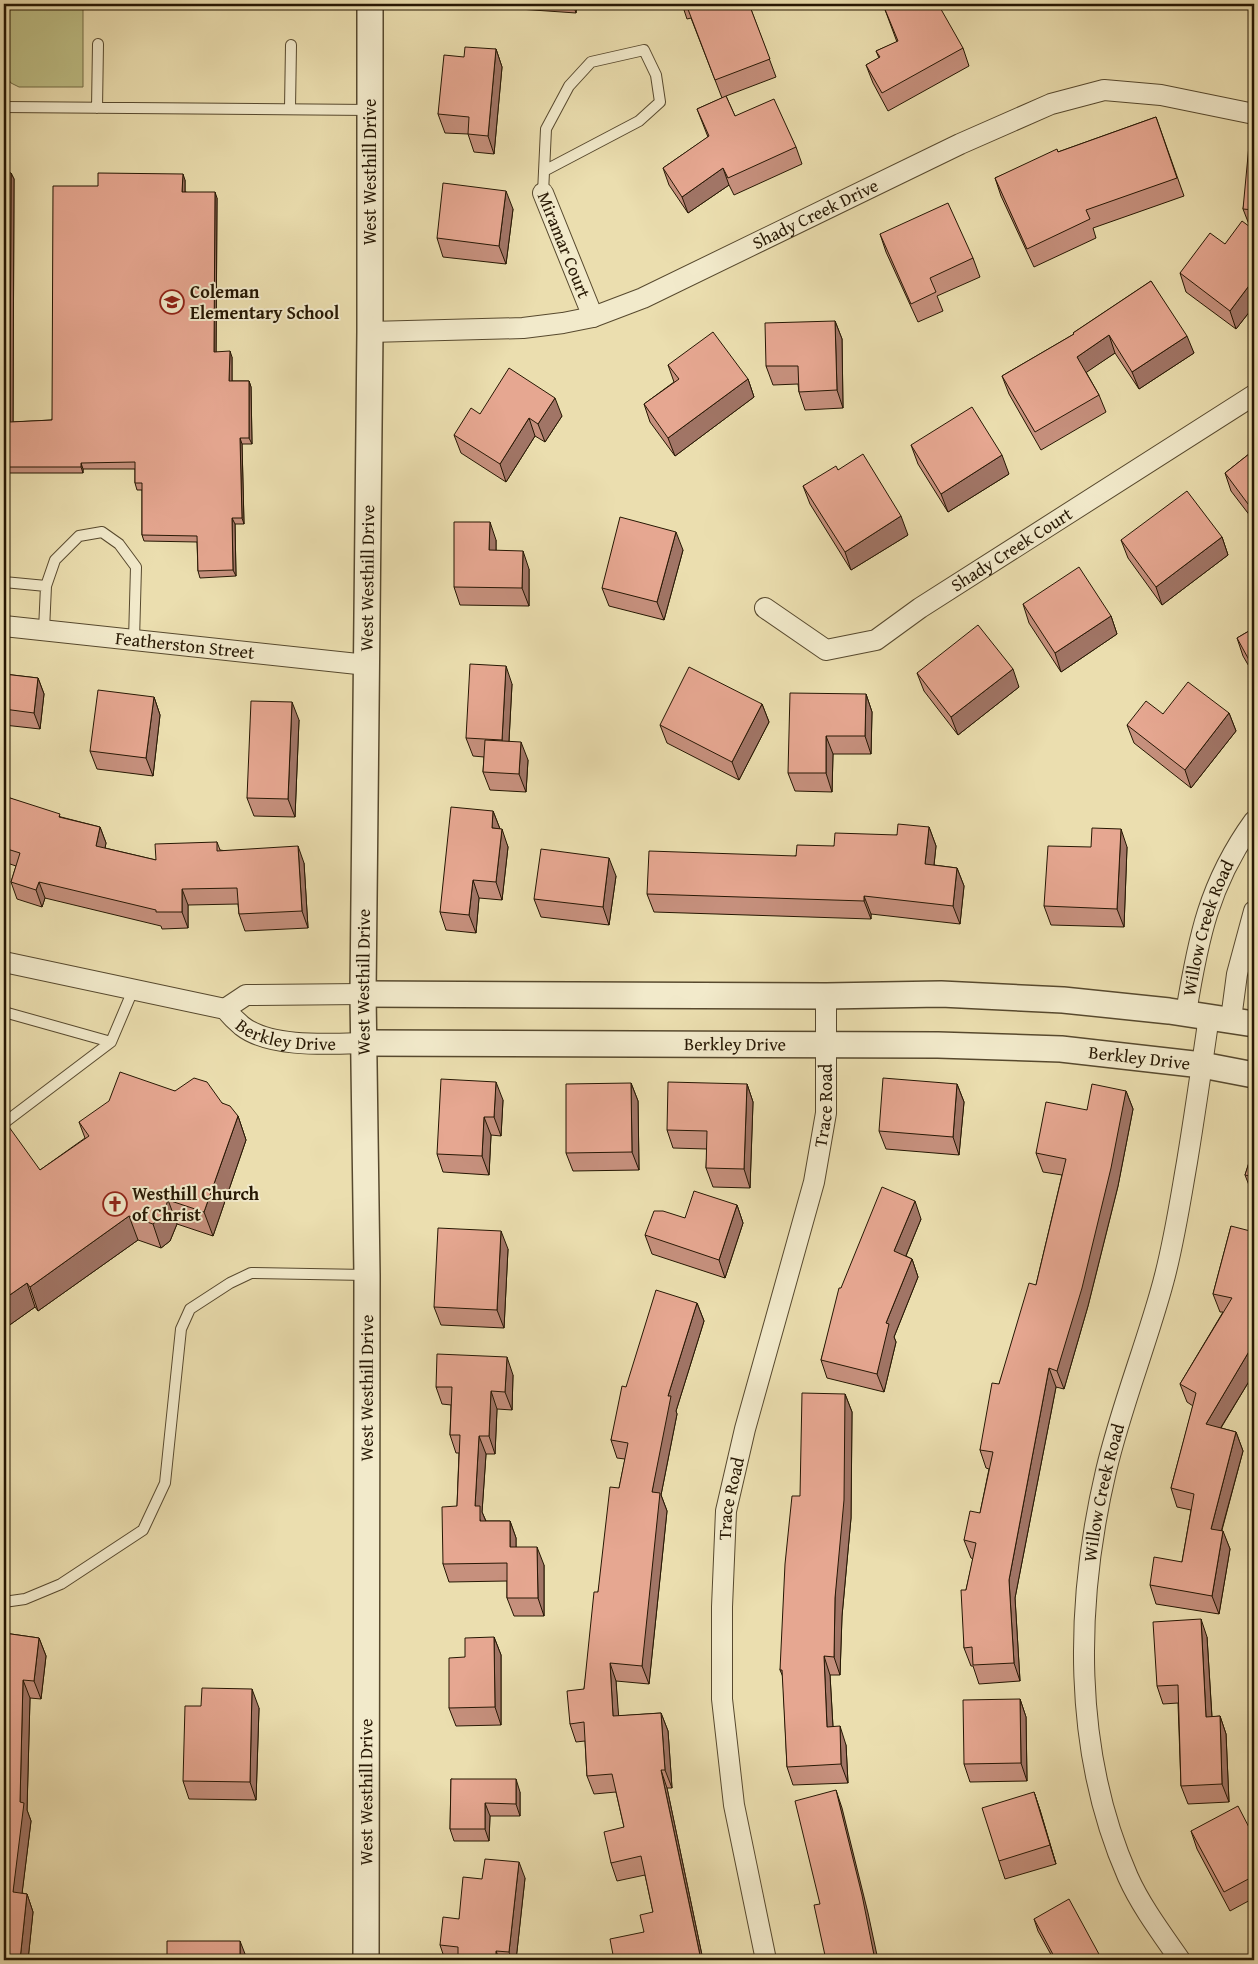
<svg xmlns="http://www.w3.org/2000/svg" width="1258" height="1964" viewBox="0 0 1258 1964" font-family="'Gentium Book Plus',serif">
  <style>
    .green { fill: #bebf86; stroke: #726b44 }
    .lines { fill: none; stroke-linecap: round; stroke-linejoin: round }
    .service-casing { stroke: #57492e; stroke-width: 12 }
    .minor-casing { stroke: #57492e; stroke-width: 22 }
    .tertiary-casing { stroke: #57492e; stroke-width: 28 }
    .service { stroke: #f2eacb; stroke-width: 10 }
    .minor { stroke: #f2eacb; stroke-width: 20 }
    .tertiary { stroke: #f2eacb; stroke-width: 25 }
    .wall { fill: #c6907d; stroke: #261703 }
    .shaded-wall { fill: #a17566; stroke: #261703 }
    .building { fill: #e6a791; stroke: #261703 }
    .labels { text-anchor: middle; stroke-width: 4; stroke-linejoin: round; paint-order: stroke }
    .street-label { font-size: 18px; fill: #261703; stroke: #f2eacb }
    .poi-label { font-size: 18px; font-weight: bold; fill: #261703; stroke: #f2eacb; text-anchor: start }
  </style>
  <rect width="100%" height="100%" fill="#ebdeaf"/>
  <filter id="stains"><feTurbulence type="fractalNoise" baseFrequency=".004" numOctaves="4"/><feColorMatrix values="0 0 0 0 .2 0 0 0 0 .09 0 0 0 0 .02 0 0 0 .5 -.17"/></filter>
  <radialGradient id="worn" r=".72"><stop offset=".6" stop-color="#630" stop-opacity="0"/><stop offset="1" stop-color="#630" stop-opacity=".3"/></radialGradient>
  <!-- green -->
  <path class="green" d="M4,4H83V87H19L11,83L4,73Z"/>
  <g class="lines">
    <!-- service casing -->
    <g class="service-casing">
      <path id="service" d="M4,107L370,110
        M97,108L98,44
        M290,108L291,45
        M543,193L546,129L569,86L591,62L644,50L656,75L660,102L639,121L544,171
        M4,582L46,586L44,630
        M46,586L55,560L79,536L102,532L119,544L136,567L134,640
        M4,1012L111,1042
        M4,1123L111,1042L133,990
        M4,1602L25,1599L61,1584L143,1530L165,1483L181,1329L190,1309L230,1283L251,1273L366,1275"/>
    </g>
    <!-- minor casing -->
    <g class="minor-casing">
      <g id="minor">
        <path id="s1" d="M543,193L593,317"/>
        <path id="s2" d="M370,332L523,328L563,323L593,317L643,298L960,144L1051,104L1104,90L1161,95L1254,114"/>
        <path id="s3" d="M765,608L826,650L876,640L920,608L1254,395"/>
        <path id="s4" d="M4,626L367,665"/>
        <path id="s5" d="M4,962L225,1009C230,1015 236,1021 242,1026C270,1048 329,1044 364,1043"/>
        <path d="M225,1009L246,995L363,994"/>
        <path id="s6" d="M1186,1013C1198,939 1209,883 1254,821"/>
        <path d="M1231,1019L1237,974L1254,911"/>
        <path id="s7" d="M766,1960L734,1805L722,1699V1607L726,1511L745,1429L814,1182L826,1113V996"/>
        <path id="s8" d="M1180,1960C1162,1934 1141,1906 1128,1877C1072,1750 1075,1603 1106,1471C1121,1407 1146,1346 1163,1283C1174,1243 1180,1202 1187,1162C1195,1113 1202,1065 1209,1016"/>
      </g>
    </g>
    <!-- tertiary casing -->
    <g class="tertiary-casing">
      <g id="tertiary">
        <path d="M363,994L826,996L941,994L1063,1000L1169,1011L1254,1024"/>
        <path id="s9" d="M364,1043L938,1045L1061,1049L1202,1065L1254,1075"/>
        <path id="s10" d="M366,1960L367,1275L363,994L370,332V4"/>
      </g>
    </g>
    <!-- service -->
    <use href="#service" class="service"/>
    <!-- minor -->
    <use href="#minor" class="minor"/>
    <!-- tertiary -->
    <use href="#tertiary" class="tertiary"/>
  </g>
  <!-- wall -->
  <path class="wall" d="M518,4H577L576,13L519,9Z
    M682,4H749L776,77L726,96L735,116L796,147L802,164L734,195L729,185L688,213L669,185L663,168L708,137L697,109L722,98L691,18L687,19Z
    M1072,4H1091L1073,7Z
    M884,7L963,48L969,66L888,111L873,83L866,65L879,58L876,51L897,42Z
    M496,49L502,67L494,154L474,152L468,134L445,133L438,114L464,57Z
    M1156,117L1184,196L1093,228L1096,238L1034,267L1001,196L995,178L1058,152Z
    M1254,145V227H1250L1243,209Z
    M4,173H11L14,179L13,422L52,420L98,186L185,180V192L217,198L216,352L232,357V381H249L251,387L252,444H242L244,524H235L236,576L200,578L198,571L197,542L144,541L142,535V490H137L135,483V469H83V473H4Z
    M513,209L506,264L443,257L437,238Z
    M1254,230V306L1236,329L1186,292L1180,273L1225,244Z
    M880,234L973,258L980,277L937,296L943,311L918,322L886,252Z
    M1151,281L1194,353L1139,389L1115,353L1086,372L1099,395L1106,412L1041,450L1009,394L1002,376L1074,334L1073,333Z
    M835,321L842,339L843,408L805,410L799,392L798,384L773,385L766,366Z
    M668,365L748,379L754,397L675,456L650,422L644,404L674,382Z
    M480,414L562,416L545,442L535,436L506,482L461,453L454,435Z
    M911,445L1009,474L948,512L918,464Z
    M1254,450V521L1231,491L1225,473Z
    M838,470L908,535L851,570L810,504L803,486Z
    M1222,537L1228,555L1162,605L1128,558L1121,540Z
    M496,540V551L529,569V606L460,605L454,587Z
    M683,550L664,620L609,606L602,588Z
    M1023,604L1111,616L1117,634L1061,672L1029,623Z
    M1254,628V675L1243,656L1237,638Z
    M917,673L1019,687L958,735L924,691Z
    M4,674L38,678L44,694L40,729L4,725Z
    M512,684L509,741L528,760L526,792L490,790L483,772L484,757L473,756L466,738Z
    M866,694L872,712L871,754H833L832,792L795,791L788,773Z
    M154,697L160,715L153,776L97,769L90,751Z
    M762,704L769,722L739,780L667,743L660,725Z
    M1229,713L1236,731L1191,788L1134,743L1127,725L1163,714Z
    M299,720L295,817L254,816L247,798Z
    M4,796L61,817L100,827L106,843L105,848L156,860L217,842L220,850L304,863L308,928L245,931L239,914L238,904L188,905V928L162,929L161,926L45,898L42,907L17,899L11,882L16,866L4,862Z
    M493,811L500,829L508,847L502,900L479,898L476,933L446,930L440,912Z
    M929,827L936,846L934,865L957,868L964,886L960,924L871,914V919L654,912L647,894L834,846L897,835Z
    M1091,847H1127L1124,927L1051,925L1044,906Z
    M616,876L609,925L541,917L534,899Z
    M631,1083L638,1101L639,1170L573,1171L566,1153Z
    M747,1084L753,1102L750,1188L713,1187L706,1168L707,1149L673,1148L667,1130Z
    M957,1084L964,1102L959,1155L886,1149L879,1131Z
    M175,1091L222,1103L238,1116L246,1140L213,1236L177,1224L170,1241L161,1248L138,1240L38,1311L35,1307L4,1329L40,1170L85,1138L79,1122Z
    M1126,1091L1133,1109L1118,1186L1088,1306L1064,1389L1056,1387L1015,1598L1020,1681L979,1684L973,1666H971L964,1648L966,1590L973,1559L971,1558L964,1540L980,1513L989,1469L986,1468L980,1450L999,1384L1036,1285L1062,1175L1043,1172L1036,1153L1087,1110Z
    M503,1100L501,1136L491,1135L489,1175L443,1172L437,1154Z
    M1254,1147V1193H1252L1245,1175Z
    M737,1205L743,1223L725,1278L652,1254L645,1235L685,1218Z
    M921,1219L906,1256L912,1259L918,1277L894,1337L896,1342L884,1392L827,1378L821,1360L841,1288Z
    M1231,1226L1254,1373L1221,1428L1236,1432L1243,1451L1222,1530L1230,1549L1219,1614L1156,1604L1150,1585L1182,1562L1191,1510L1177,1507L1171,1488L1193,1406L1187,1402L1180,1384L1223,1312H1220L1213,1294Z
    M508,1249L504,1328L441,1325L434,1307Z
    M697,1303L704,1321L676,1411L677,1414L661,1495L667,1511L649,1684L616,1681L618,1716L661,1713L668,1731L672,1788H667L703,1960H614L644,1932L653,1912L645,1875L617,1881L611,1863L624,1827L616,1792L594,1794L587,1776L585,1741L576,1742L570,1724L584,1689L598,1592L625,1459L617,1458L611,1440L626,1387Z
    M513,1375L512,1410L497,1409L495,1454H486L482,1512L486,1521H510L516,1538V1547L544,1565V1616H514L507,1598V1581L449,1582L443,1564L457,1506L459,1453H456L450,1435L451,1405L442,1404L436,1387Z
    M845,1394L852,1412L851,1518L842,1616L840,1675H830L833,1727L846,1745L848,1783L793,1785L787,1767L783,1677L780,1670Z
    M4,1633L39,1638L46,1656L41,1699L30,1698L27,1810L31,1821L22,1893L27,1894L33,1912L28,1960H4Z
    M494,1637L501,1655V1725L456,1726L449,1708Z
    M1207,1637L1212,1717L1220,1716L1226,1734L1229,1802L1188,1804L1181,1786L1178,1703L1163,1704L1157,1686Z
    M1020,1699L1026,1717L1027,1781L970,1782L964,1764Z
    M259,1708L256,1800L189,1799L183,1781Z
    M451,1779L520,1792V1816H490L489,1841H454L450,1829Z
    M1034,1792L1040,1810L1056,1864L1005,1879L999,1861Z
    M1191,1831L1254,1837V1898L1230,1911L1197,1849Z
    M525,1878L516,1960H445L440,1945L459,1919L482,1879Z
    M1034,1919L1100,1956L1102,1960H1054L1038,1931Z"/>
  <!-- shaded-wall -->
  <path class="shaded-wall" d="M573,4H577L576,13Z
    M496,49L502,67L494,154L488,136Z
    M723,168L729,185L688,213L682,197Z
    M11,173L14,179L13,428L10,422Z
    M183,174L185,180V198L182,192Z
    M506,191L513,209L506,264L499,246Z
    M215,192L217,198L216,358L214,352Z
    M1254,279V306L1236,329L1230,311Z
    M835,321L842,339L843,408L837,390Z
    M1109,335L1115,353L1084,374L1077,357Z
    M1187,336L1194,353L1139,389L1132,372Z
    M230,351L232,357V387L229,381Z
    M748,379L754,397L675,456L668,438Z
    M249,381L251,387L252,444L249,438Z
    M555,398L562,416L545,442L538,424Z
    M529,418L535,436L506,482L500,464Z
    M240,438L242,444L244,524L242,518Z
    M1002,455L1009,474L948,512L941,494Z
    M81,463L83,469V473L81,467Z
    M901,516L908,535L851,570L845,552Z
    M232,518L235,524L236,576L233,570Z
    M490,522L496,540V569L489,550Z
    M676,532L683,550L664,620L657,602Z
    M1222,537L1228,555L1162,605L1156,587Z
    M523,551L529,569V606L522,588Z
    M1111,616L1117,634L1061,672L1055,653Z
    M506,666L512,684L508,758L502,740Z
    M1013,669L1019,687L958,735L951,717Z
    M38,678L44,694L40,729L34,713Z
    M866,694L872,712L871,754L865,736Z
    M154,697L160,715L153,776L146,758Z
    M292,702L299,720L295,817L288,799Z
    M762,704L769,722L739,780L732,762Z
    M1229,713L1236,731L1191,788L1185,770Z
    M826,736L833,754L832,792L826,773Z
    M521,742L528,760L526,792L519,774Z
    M493,811L500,829L492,828Z
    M100,827L106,843L102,862L96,846Z
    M929,827L936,846L932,883L925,864Z
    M502,829L508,847L502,900L496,882Z
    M1121,829L1127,847L1124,927L1117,909Z
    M298,846L304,863L308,928L302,911Z
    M609,858L616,876L609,925L603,907Z
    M957,868L964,886L960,924L953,906Z
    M473,880L479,898L476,933L469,915Z
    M39,882L45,898L42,907L36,890Z
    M182,889L188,905V928L182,912Z
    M864,896L871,914V919L864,901Z
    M496,1082L503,1100L501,1136L494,1117Z
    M631,1083L638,1101L639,1170L632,1152Z
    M747,1084L753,1102L750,1188L744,1169Z
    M957,1084L964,1102L959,1155L953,1137Z
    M1126,1091L1133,1109L1118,1186L1088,1306L1064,1389L1057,1371Z
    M238,1116L246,1140L213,1236L204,1212Z
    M484,1117L491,1135L489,1175L482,1156Z
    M168,1200L177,1224L170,1241L161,1248L153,1224Z
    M915,1201L921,1219L900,1270L894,1251Z
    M737,1205L743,1223L725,1278L719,1260Z
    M129,1216L138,1240L38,1311L30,1287Z
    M501,1231L508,1249L504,1328L497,1310Z
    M912,1259L918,1277L894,1337L896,1342L884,1392L877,1374L886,1323Z
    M27,1283L35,1307L4,1329V1299Z
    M697,1303L704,1321L676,1411L677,1414L661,1495L667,1511L649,1684L642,1666L652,1492L668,1396Z
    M1254,1343V1373L1212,1442L1206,1424Z
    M507,1357L513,1375L512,1410L505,1392Z
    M1049,1368L1056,1387L1015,1598L1020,1681L1014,1663L1009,1580Z
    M491,1391L497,1409L495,1454L489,1436Z
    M845,1394L852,1412L851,1518L842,1616L840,1675L834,1657L835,1598Z
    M1236,1432L1243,1451L1217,1547L1211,1529Z
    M479,1436L486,1454L482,1512L487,1524V1539L475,1506Z
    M510,1521L516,1538V1565L510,1547Z
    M1223,1531L1230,1549L1219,1614L1212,1596Z
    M537,1547L544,1565V1616L538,1598Z
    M1201,1619L1207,1637L1213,1735L1206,1717Z
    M494,1637L501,1655V1725L495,1707Z
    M39,1638L46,1656L41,1699L34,1681Z
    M824,1656L830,1675L834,1745L827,1727Z
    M610,1663L616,1681L620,1734L613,1716Z
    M23,1680L30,1698L27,1810L31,1821L20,1910L13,1892L20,1802Z
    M252,1689L259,1708L256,1800L250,1782Z
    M1020,1699L1026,1717L1027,1781L1021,1763Z
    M661,1713L668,1731L672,1788L665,1770Z
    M1220,1716L1226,1734L1229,1802L1222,1784Z
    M840,1726L846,1745L848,1783L841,1764Z
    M661,1770L667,1788L703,1960H701Z
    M516,1779L520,1792V1816L516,1804Z
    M836,1790L842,1808L868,1913L878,1960H875Z
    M1034,1792L1040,1810L1056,1864L1050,1845Z
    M485,1803L490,1816L489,1841L485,1829Z
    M519,1862L525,1878L516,1960H512L509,1952Z
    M27,1894L33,1912L28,1960H20Z
    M240,1941L247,1959V1960H240Z
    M496,1951L500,1960H496Z"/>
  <!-- building -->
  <path class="building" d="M686,4H749L770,59L715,80Z
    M891,4H938L963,48L882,93L866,65L880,57L876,51L898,41L884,7Z
    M465,47L496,49L488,136L468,134L469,117L438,114L444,55L464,57Z
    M726,96L735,116L774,99L796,147L728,178L723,168L682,197L663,168L709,136L697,109Z
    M1156,117L1177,178L1086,210L1090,219L1027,249L995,178L1057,149L1058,152Z
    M1249,145H1254V210L1243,209Z
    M4,173H11L10,422L52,420L53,186H98V173L183,174L182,192H215L214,352L230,351L229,381H249V438H240L242,518H232L233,570L198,571L197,536L142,535V483H135V462L81,463V467H4Z
    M443,183L506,191L499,246L437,238Z
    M948,203L973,258L930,278L936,292L911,304L880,234Z
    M1242,221L1254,230V279L1230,311L1180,273L1210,233L1225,244Z
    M1151,281L1187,336L1132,372L1109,335L1077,357L1099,395L1035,432L1002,376L1074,334L1073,333Z
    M835,321L837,390L799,392L798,366H766L765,323Z
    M713,332L748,379L668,438L644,404L679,379L668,365Z
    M509,368L555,398L538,424L529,418L500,464L454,435L471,408L480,414Z
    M972,407L1002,455L941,494L911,445Z
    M1254,450V512L1225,473Z
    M863,454L901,516L845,552L803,486L836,466L838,470Z
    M1187,491L1222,537L1156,587L1121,540Z
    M620,517L676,532L657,602L602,588Z
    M454,522H490L489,550L523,551L522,588L454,587Z
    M1079,567L1111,616L1055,653L1023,604Z
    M978,625L1013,669L951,717L917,673Z
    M1254,628V669L1237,638Z
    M470,664L506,666L502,740L466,738Z
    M689,667L762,704L732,762L660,725Z
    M4,674L38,678L34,713L4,709Z
    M1188,682L1229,713L1185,770L1127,725L1146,701L1163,714Z
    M98,690L154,697L146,758L90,751Z
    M790,693L866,694L865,736H826V773H788Z
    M251,701L292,702L288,799L247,798Z
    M485,740L521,742L519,774L483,772Z
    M4,796L60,814L59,817L100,827L96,846L156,860L155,844L217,842V851L298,846L302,911L239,914L237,888L182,889V912H156V910L39,882L36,890L11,882L20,853L4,848Z
    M451,807L493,811L492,828L502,829L496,882L473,880L469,915L440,912Z
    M898,824L929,827L925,864L957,868L953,906L864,896V901L647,894L649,851L796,856L797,845L834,846L835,833L897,835Z
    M1092,828L1121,829L1117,909L1044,906L1048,846L1091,847Z
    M541,849L609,858L603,907L534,899Z
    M120,1072L175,1091L194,1078L207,1082L222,1103L230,1106L238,1116L204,1212L168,1200L162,1217L153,1224L129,1216L30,1287L27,1283L4,1299V1120L40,1170L89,1136L79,1122L109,1101Z
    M883,1078L957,1084L953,1137L879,1131Z
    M441,1079L496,1082L494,1117H484L482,1156L437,1154Z
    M668,1082L747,1084L744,1169L706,1168L707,1131L667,1130Z
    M631,1083L632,1152L566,1153V1084Z
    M1092,1084L1126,1091L1111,1168L1082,1288L1057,1371L1049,1368L1009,1580L1014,1663L973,1665L972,1647L964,1648L961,1590H966L976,1543L964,1540L970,1511L980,1513L993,1452L980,1450L992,1383L999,1384L1029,1283L1036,1285L1066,1159L1036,1153L1046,1102L1087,1110Z
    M1254,1147V1177L1245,1175Z
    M882,1187L915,1201L894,1251L912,1259L886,1323L889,1324L877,1374L821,1360L839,1288H841Z
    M694,1191L737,1205L719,1260L645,1235L654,1211H663L685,1218Z
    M1231,1226L1254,1232V1343L1206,1424L1236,1432L1211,1529L1223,1531L1212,1596L1150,1585L1154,1557L1182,1562L1194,1494L1171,1488L1196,1393L1180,1384L1232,1298L1213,1294Z
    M438,1228L501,1231L497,1310L434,1307Z
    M656,1290L697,1303L668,1396H671L652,1492L660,1493L642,1666L610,1663L613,1716L661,1713L665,1770H661L701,1960H614L610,1939L644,1932L640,1915L653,1912L641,1856L611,1863L604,1832L624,1827L612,1774L587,1776L584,1722L570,1724L567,1691L584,1689L594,1592H598L610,1487L619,1488L628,1443L611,1440L622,1386L626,1387Z
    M437,1354L507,1357L505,1392L491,1391L489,1436H479L475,1506H480V1521H510V1547H537L538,1598H507V1563L443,1564L442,1507L457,1506L460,1435H450L452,1387H436Z
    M802,1393L845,1394L844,1500L835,1598L834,1657L824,1656L827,1727L840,1726L841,1764L787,1767L782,1670H780L785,1564L792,1496H800Z
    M1201,1619L1206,1717L1220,1716L1222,1784L1181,1786L1178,1685L1157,1686L1153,1622Z
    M4,1633L39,1638L34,1681L23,1680L20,1802L24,1803L13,1892L27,1894L20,1960H4Z
    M494,1637L495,1707L449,1708V1658L465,1657V1638Z
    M202,1688L252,1689L250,1782L183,1781L185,1706H201Z
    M1020,1699L1021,1763L964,1764L963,1700Z
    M451,1779H516V1804L485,1803V1829H450Z
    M836,1790L862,1895L875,1960H826L814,1905L820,1904L795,1801Z
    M1034,1792L1050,1845L999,1861L982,1808Z
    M1238,1806L1254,1837V1876L1224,1892L1191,1831Z
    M485,1859L519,1862L509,1952L496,1951V1960H458V1947L440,1945L443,1917L459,1919L463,1877L482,1879Z
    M1069,1899L1100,1956L1092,1960H1056L1034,1919Z
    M167,1941H240V1960H167Z"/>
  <!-- icons -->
  <defs>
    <g id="school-ring" transform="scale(1.25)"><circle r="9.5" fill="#f2eacb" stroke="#8f2418" stroke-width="1.5"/><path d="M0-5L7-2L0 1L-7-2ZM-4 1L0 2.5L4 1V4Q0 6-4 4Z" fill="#8f2418"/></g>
    <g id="church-ring" transform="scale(1.25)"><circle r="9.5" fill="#f2eacb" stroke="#8f2418" stroke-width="1.5"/><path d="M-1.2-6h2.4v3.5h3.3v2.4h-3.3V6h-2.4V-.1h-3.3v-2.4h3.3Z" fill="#8f2418"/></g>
  </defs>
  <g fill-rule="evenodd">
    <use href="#school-ring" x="172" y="302"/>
    <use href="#church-ring" x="115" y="1204"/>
  </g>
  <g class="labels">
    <!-- street labels -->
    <g class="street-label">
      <text transform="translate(370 172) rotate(-90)" y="6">West Westhill Drive</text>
      <text dy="6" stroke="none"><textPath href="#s2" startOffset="469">Shady Creek Drive</textPath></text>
      <text dy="6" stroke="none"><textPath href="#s1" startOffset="56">Miramar Court</textPath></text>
      <text dy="6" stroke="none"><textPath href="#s3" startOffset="288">Shady Creek Court</textPath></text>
      <text dy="6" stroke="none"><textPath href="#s10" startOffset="1382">West Westhill Drive</textPath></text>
      <text dy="6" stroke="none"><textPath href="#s4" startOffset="182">Featherston Street</textPath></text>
      <text dy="6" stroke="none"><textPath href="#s6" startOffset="88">Willow Creek Road</textPath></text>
      <text dy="6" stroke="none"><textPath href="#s10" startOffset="978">West Westhill Drive</textPath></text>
      <text dy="6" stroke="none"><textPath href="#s5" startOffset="296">Berkley Drive</textPath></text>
      <text dy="6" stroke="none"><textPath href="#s9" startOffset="371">Berkley Drive</textPath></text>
      <text dy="6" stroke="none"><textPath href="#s9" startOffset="776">Berkley Drive</textPath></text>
      <text dy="6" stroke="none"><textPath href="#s7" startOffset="871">Trace Road</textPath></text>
      <text dy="6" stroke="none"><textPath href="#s10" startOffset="572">West Westhill Drive</textPath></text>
      <text dy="6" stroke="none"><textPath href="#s8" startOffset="490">Willow Creek Road</textPath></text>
      <text dy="6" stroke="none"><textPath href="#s7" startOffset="466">Trace Road</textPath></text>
      <text dy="6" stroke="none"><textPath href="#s10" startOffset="168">West Westhill Drive</textPath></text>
    </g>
    <!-- poi labels -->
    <g class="poi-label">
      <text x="190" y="298">Coleman<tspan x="190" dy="21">Elementary School</tspan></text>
      <text x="132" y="1200">Westhill Church<tspan x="132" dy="21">of Christ</tspan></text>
    </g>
  </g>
  <!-- margin -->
  <rect width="1258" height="1964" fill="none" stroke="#ebdeaf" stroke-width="20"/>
  <rect x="5" y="5" width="1248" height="1954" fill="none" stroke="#261703" stroke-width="2.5"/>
  <rect x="10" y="10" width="1238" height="1944" fill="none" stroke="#261703"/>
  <rect width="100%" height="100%" filter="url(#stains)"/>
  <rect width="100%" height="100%" fill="url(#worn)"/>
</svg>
